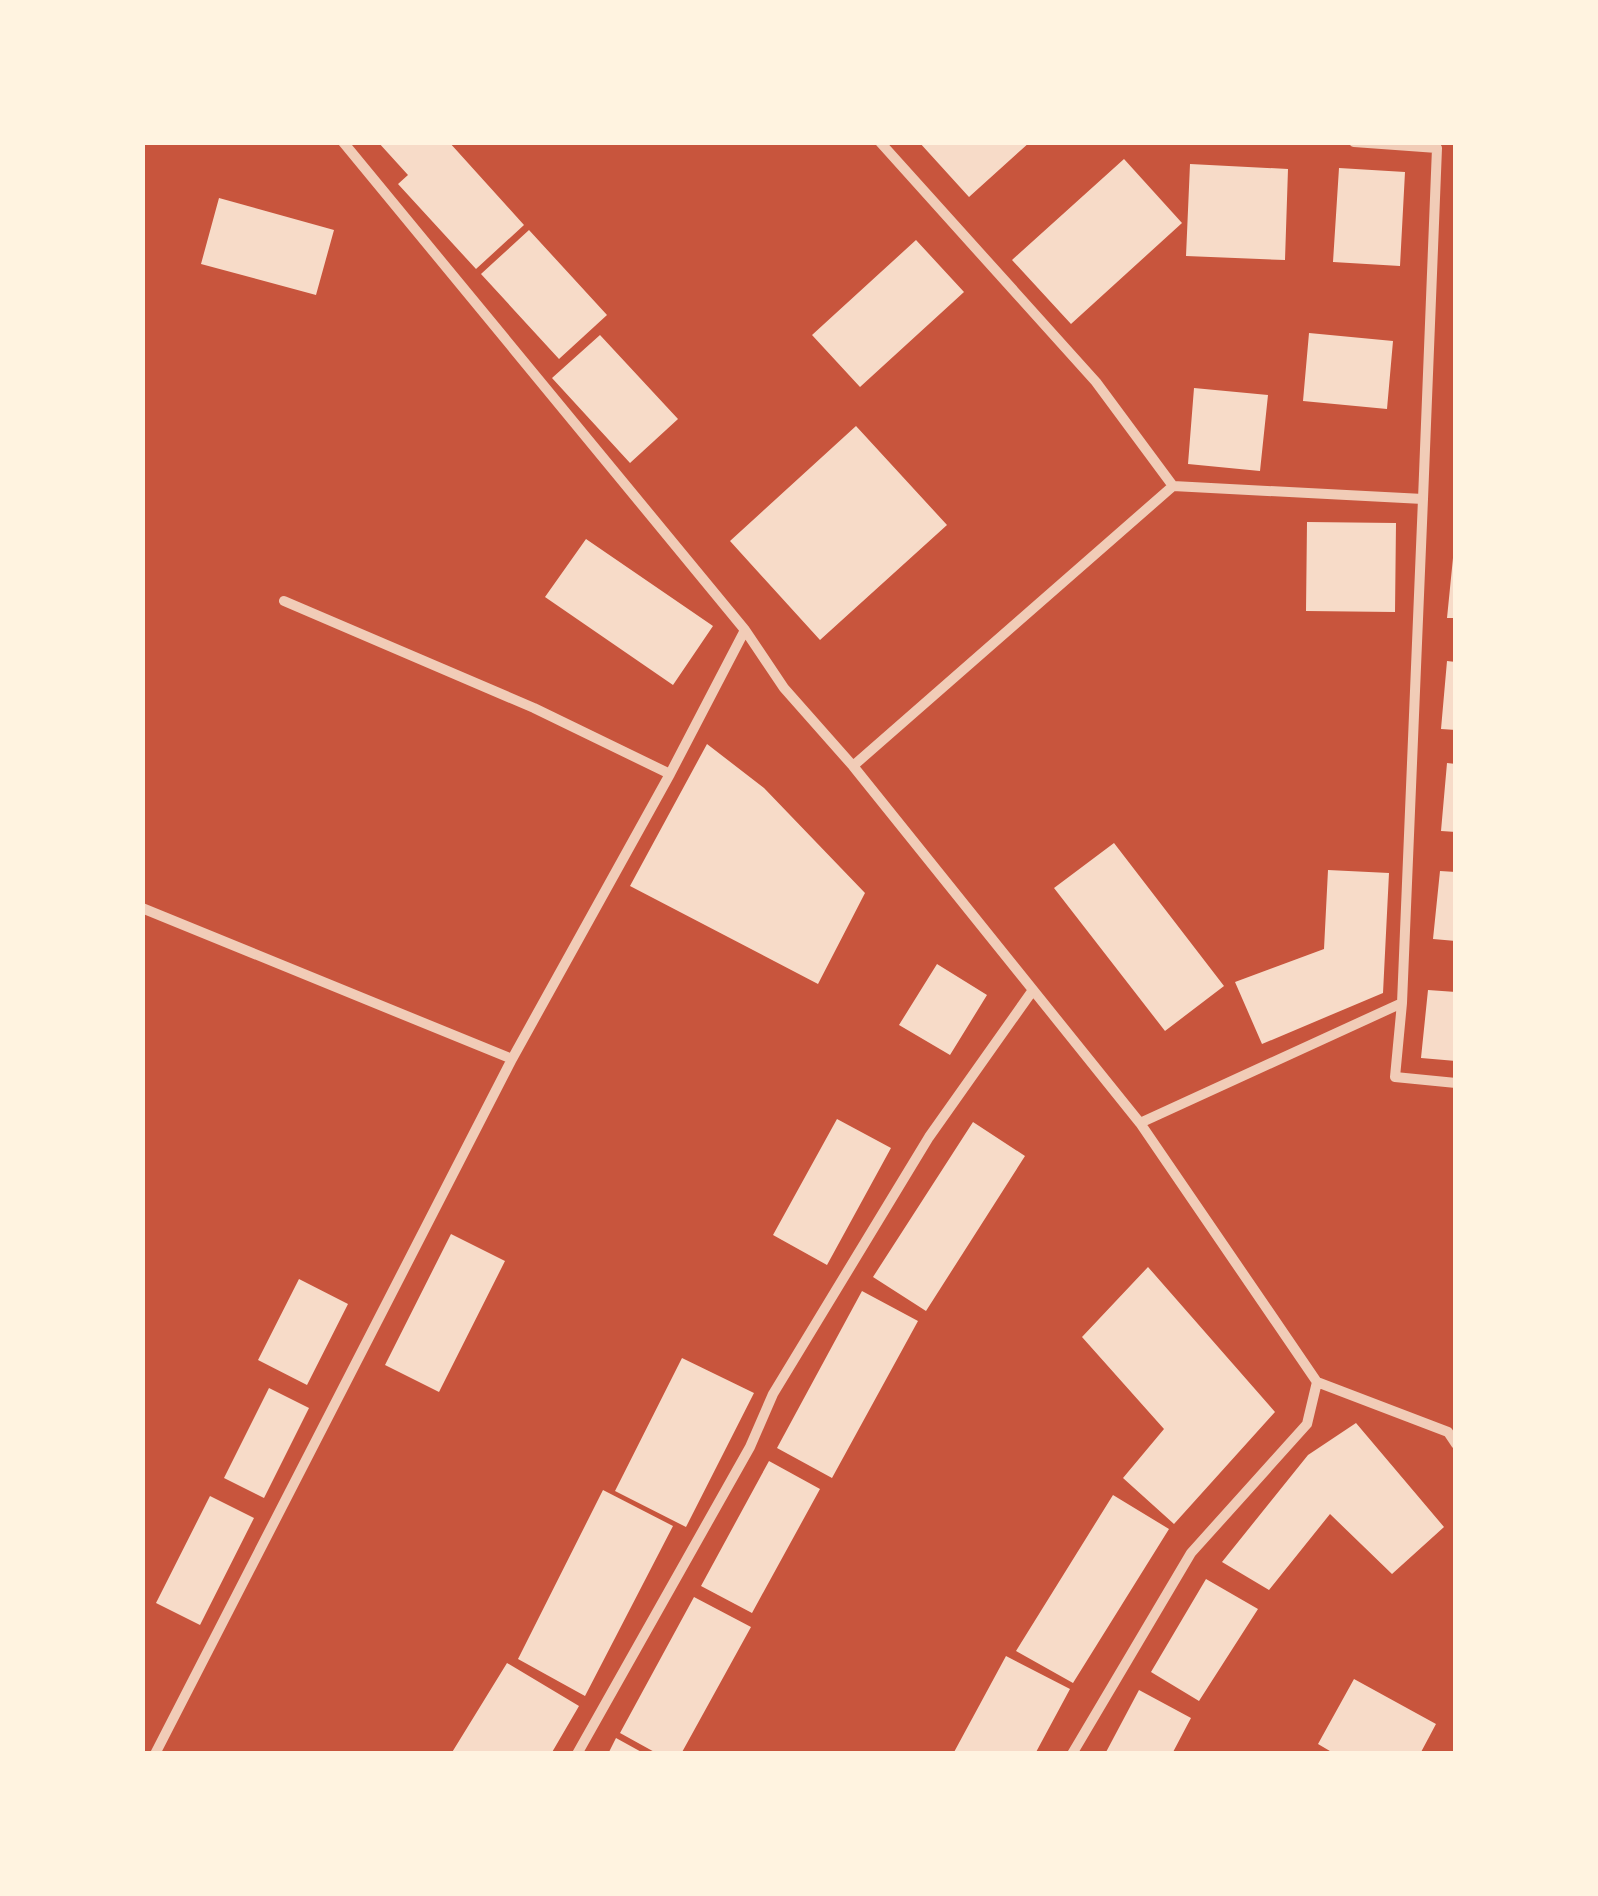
<svg xmlns="http://www.w3.org/2000/svg" width="1598" height="1896" viewBox="0 0 1598 1896" font-family="'Public Sans',sans-serif">
  <style>
    .building { fill: #f7dbc8 }
    .lines { fill: none; stroke-linecap: round; stroke-linejoin: round }
    .minor { stroke: #f1ccb7; stroke-width: 10 }
  </style>
  <rect width="100%" height="100%" fill="#c8553d"/>
  <!-- building -->
  <path class="building" d="M378,142H449L524,225L476,269L398,184L408,175Z
    M919,142H1030L969,197Z
    M1124,159L1182,223L1071,324L1012,260Z
    M1190,164L1288,169L1285,260L1186,256Z
    M1339,168L1405,172L1400,266L1333,262Z
    M219,198L334,230L316,295L201,264Z
    M529,230L607,315L559,359L481,274Z
    M916,240L964,292L860,387L812,335Z
    M1309,333L1393,341L1387,409L1303,401Z
    M600,335L678,419L630,463L552,378Z
    M1194,388L1268,395L1260,471L1188,464Z
    M856,426L947,525L820,640L730,541Z
    M1307,522L1396,523L1395,612L1306,611Z
    M586,539L713,626L673,685L545,597Z
    M1453,558H1456V618H1447Z
    M1447,661L1456,662V730L1441,729Z
    M707,744L764,788L865,893L818,984L630,886Z
    M1447,763L1456,764V832L1441,831Z
    M1114,843L1224,986L1165,1031L1054,888Z
    M1328,870L1389,873L1383,993L1262,1044L1235,982L1324,949Z
    M1440,871L1456,872V941L1433,939Z
    M937,964L987,995L950,1055L899,1025Z
    M1428,990L1456,992V1061L1421,1058Z
    M837,1119L891,1148L827,1265L773,1235Z
    M973,1122L1025,1156L926,1311L873,1277Z
    M451,1234L505,1261L439,1392L385,1365Z
    M1148,1267L1275,1412L1174,1524L1123,1478L1164,1429L1082,1337Z
    M299,1279L348,1304L307,1385L258,1360Z
    M862,1291L918,1321L832,1478L777,1448Z
    M682,1358L754,1393L686,1527L615,1491Z
    M269,1388L309,1408L264,1498L224,1478Z
    M1356,1423L1444,1527L1392,1574L1330,1514L1269,1590L1222,1562L1308,1455Z
    M769,1461L820,1489L752,1613L701,1586Z
    M603,1490L673,1526L585,1696L518,1659Z
    M1113,1495L1169,1529L1073,1683L1016,1651Z
    M210,1496L254,1518L200,1625L156,1603Z
    M1206,1579L1258,1609L1199,1701L1151,1672Z
    M694,1597L751,1627L681,1754H658L620,1733Z
    M1006,1656L1070,1689L1035,1754H953Z
    M507,1663L579,1706L551,1754H451Z
    M1354,1679L1436,1724L1420,1754H1335L1318,1744Z
    M1139,1690L1191,1718L1172,1754H1105Z
    M616,1738L645,1754H608Z"/>
  <g class="lines">
    <!-- minor -->
    <path class="minor" d="M343,142L745,630L784,688L853,766L1140,1123L1317,1382L1448,1432L1456,1444
      M880,142L1096,382L1173,486L1423,499L1402,1003
      M1354,142L1437,148L1423,499
      M284,601L534,708L670,774
      M853,766L1173,486
      M142,908L512,1059
      M1140,1123L1402,1003L1395,1077L1456,1083
      M155,1754L512,1059L670,774L745,630
      M577,1754L750,1447L773,1394L929,1137L1033,990
      M1072,1754L1191,1553L1307,1424L1317,1382"/>
  </g>
  <!-- border -->
  <rect width="1598" height="1896" fill="none" stroke="#fff3e0" stroke-width="290"/>
</svg>
